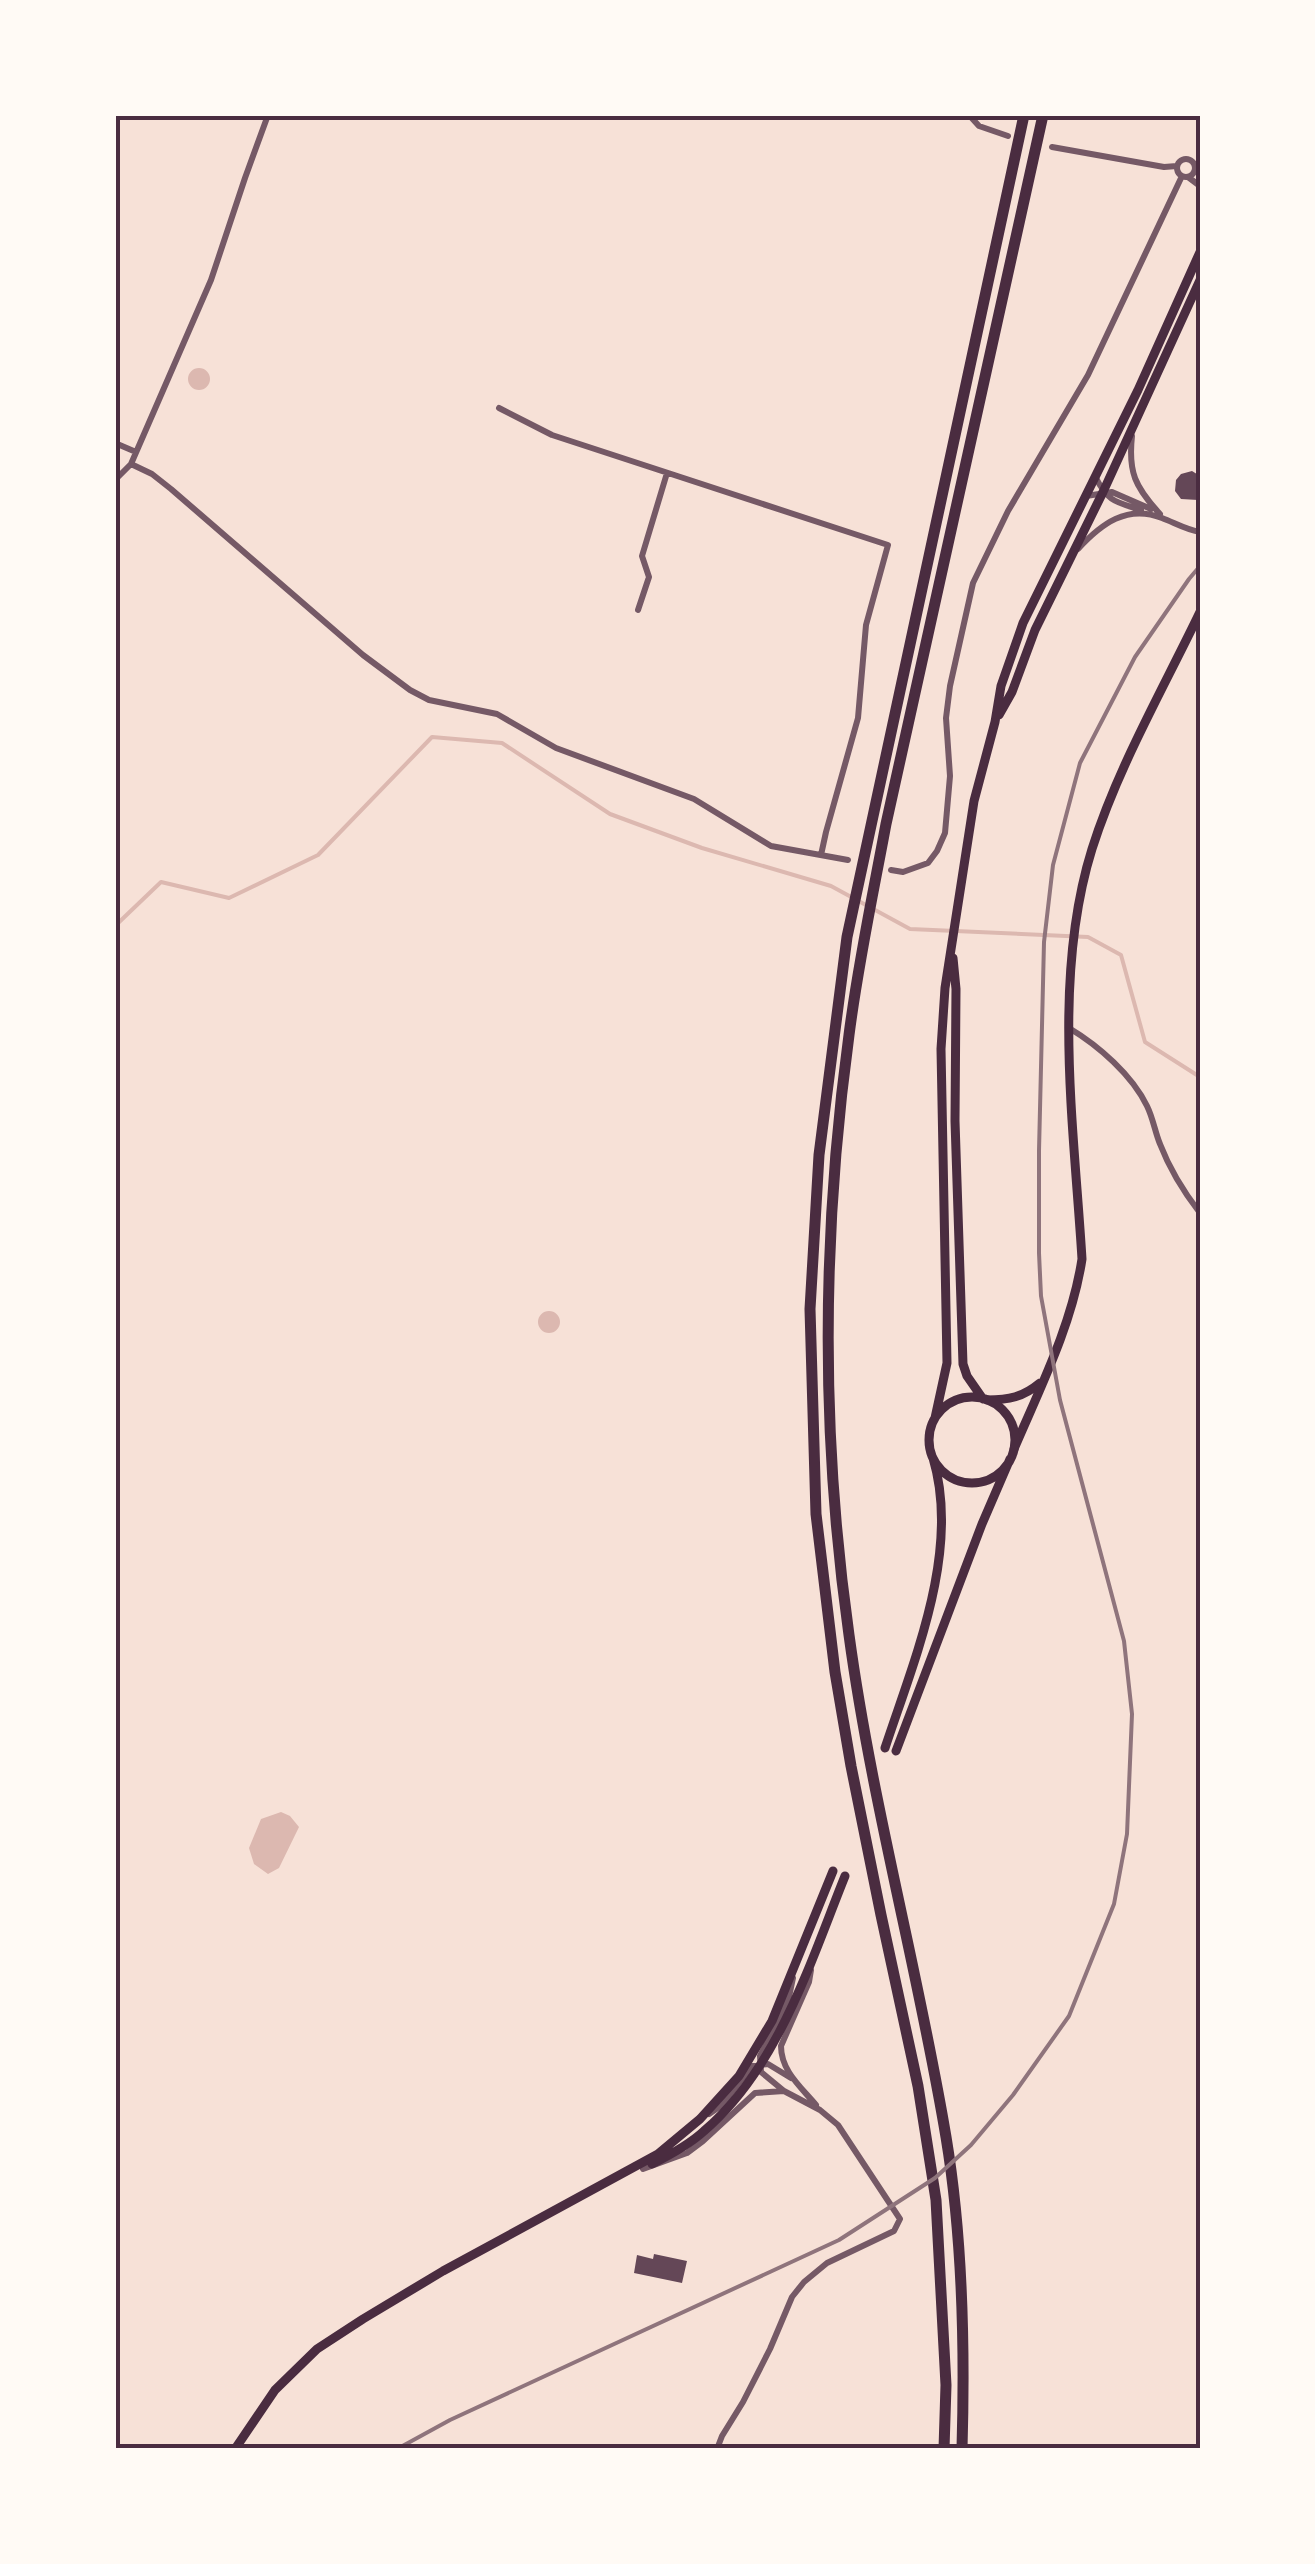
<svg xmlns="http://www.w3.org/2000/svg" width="1315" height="2564" viewBox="0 0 1315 2564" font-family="'Alegreya Sans',sans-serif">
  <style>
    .water { fill: #dcb8b0 }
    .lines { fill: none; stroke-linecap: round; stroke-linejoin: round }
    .stream { stroke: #dcb8b0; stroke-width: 4 }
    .building { fill: #644757 }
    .minor { stroke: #755966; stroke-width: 6 }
    .secondary { stroke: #4a2c40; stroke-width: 9 }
    .primary { stroke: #4a2c40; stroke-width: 9 }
    .motorway { stroke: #4a2c40; stroke-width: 11 }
    .rail { stroke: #8f747c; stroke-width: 4 }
    .neatline { fill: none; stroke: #4a2c40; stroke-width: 4 }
  </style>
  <rect width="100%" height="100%" fill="#f7e1d7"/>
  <!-- water -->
  <path class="water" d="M188 379a11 11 0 1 1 22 0a11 11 0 1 1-22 0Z
    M538 1322a11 11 0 1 1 22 0a11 11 0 1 1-22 0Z
    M281,1812L290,1816L299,1827L279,1868L268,1874L254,1864L249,1848L261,1819Z"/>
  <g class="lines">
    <!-- stream -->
    <path class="stream" d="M115,926L161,882L229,898L318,855L432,737L502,743L610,814L702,848L831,886L910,929L1088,937L1121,955L1145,1042L1200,1077"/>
  </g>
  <!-- building -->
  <path class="building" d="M1192,471L1200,476L1198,500L1181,499L1175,491L1176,480L1181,474Z
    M654,2254L687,2261L682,2283L634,2273L637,2255L653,2259Z"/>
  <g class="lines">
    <!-- minor -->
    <path class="minor" d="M969,115L979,126L1008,136
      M1052,147L1164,167L1177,166
      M1177 168a9 9 0 1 1 18 0a9 9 0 1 1-18 0Z
      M1188,177L1200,186
      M499,408L552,435L888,545L866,625L858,718L826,832L821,855
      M1132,436C1128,472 1135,487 1160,514
      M115,443L136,452
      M131,464L152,474L171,489L363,655L410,690L429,700L497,714L556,748L694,799L771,846L848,860
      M1096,478C1108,502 1116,502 1141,510
      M115,480L131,464L211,280L245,178L268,115
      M1086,496L1112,492L1151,509
      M1078,549C1101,524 1127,504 1162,518C1175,523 1187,530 1200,532
      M638,610L649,577L642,556L667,473
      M891,870L903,872L928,863L937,851L945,833L950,776L946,718L950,686L973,583L1008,511L1088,375L1182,176
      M1069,1028C1099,1046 1132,1075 1147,1106C1153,1118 1155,1132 1160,1144C1170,1170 1183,1191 1200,1213
      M811,1970L809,1982L781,2046C781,2071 801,2087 816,2105
      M784,2091L761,2072L760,2056L780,2018L789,1997L793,1978
      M709,2114L722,2105L752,2066L768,2064L791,2078
      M643,2169L687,2153L703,2141L755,2093L784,2091L820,2110L838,2125L900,2219L894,2231L827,2263L804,2282L792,2297L770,2349L743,2402L722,2436L717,2449"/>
    <!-- secondary -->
    <path class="secondary" d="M987,1400C1009,1400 1023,1397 1040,1383
      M1014,1449C1040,1388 1072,1325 1082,1259C1074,1127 1052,977 1092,849C1118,767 1163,689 1200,612"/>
    <!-- primary -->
    <path class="primary" d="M999,715L1012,692L1035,630L1103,492L1200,280
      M953,958L956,989L955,1121L963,1364L967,1376L983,1399
      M929 1440a43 43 0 1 1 86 0a43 43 0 1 1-86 0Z
      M935,1418L947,1363L941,1049L945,988L974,801L995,722L1001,686L1023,623L1138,390L1200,252
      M885,1748C914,1660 961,1551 933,1458
      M896,1751L982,1524L1010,1459
      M652,2164C670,2155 689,2145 704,2131C778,2068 810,1963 845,1876
      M235,2449L275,2390L317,2349L363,2319L443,2271L658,2154L700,2119L739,2076L772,2021L833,1871"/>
    <!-- motorway -->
    <path class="motorway" d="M944,2449L946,2385L936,2200L918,2086L881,1915L851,1766L835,1672L816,1514L810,1309L819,1155L847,937L1024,115
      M962,2449C965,2346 963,2239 946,2137C918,1969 872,1804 849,1635C821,1437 822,1233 849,1035C858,964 873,894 886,824L1043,115"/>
    <!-- rail -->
    <path class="rail" d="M397,2449L450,2420L839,2240L935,2178L971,2145L1013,2095L1069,2016L1114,1904L1127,1834L1132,1714L1124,1641L1060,1400L1041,1296L1039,1253V1151L1044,942L1053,865L1080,763L1135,657L1189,579L1200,566"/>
  </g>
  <!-- border -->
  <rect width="1315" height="2564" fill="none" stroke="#fffaf5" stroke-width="235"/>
  <rect x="118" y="118" width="1080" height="2328" class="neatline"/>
</svg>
